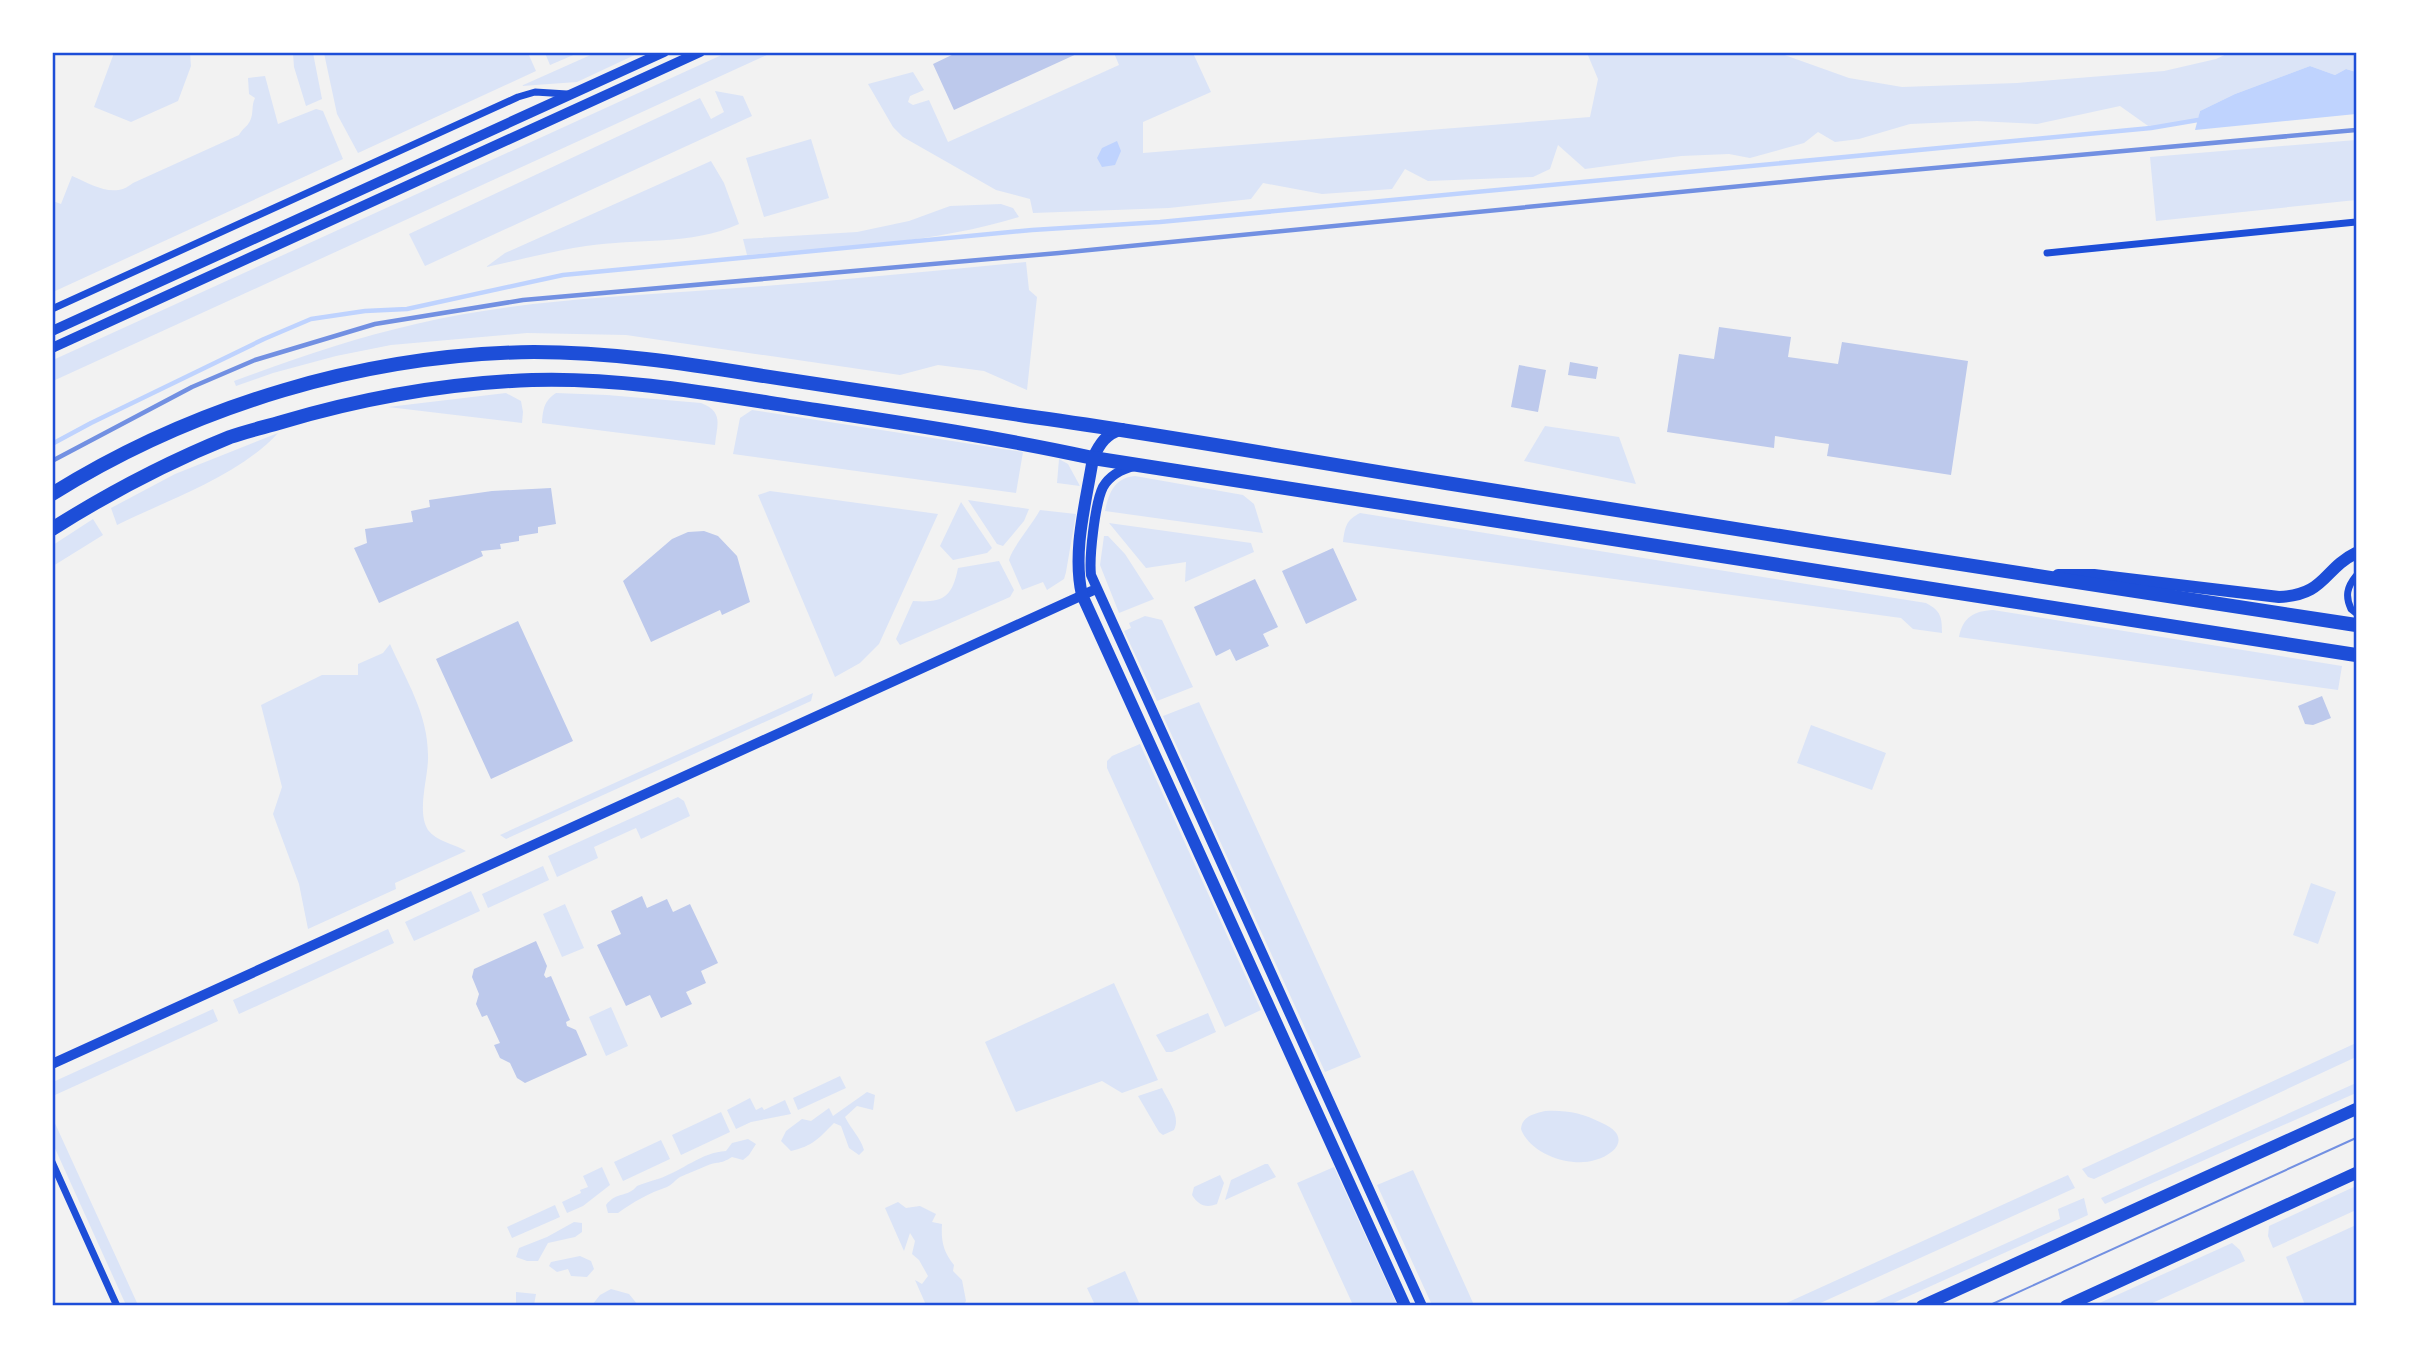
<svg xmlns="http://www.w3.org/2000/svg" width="2409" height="1358" viewBox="0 0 2409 1358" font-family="Commissioner,sans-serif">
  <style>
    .green { fill: #dbe4f7 }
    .water { fill: #bfd3fe }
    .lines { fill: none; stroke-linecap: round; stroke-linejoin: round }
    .stream { stroke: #bfd3fe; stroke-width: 4.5 }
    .building { fill: #bdc9ec }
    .minor { stroke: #1d4ed8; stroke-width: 7 }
    .tertiary { stroke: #1d4ed8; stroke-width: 10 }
    .secondary { stroke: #1d4ed8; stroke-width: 12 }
    .primary { stroke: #1d4ed8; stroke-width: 14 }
    .tram { stroke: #7290e2; stroke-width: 2 }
    .rail { stroke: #7290e2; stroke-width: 4.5 }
    .neatline { fill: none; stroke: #1d4ed8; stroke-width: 2.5 }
  </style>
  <rect width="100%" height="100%" fill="#f2f2f2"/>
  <!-- green -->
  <path class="green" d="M114,53H190L191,66L178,101L131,122L94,107Z
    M293,53H313L322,99L306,106L294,67Z
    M324,53H528L536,71L358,153L337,114Z
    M545,53H578L550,65Z
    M595,53H639L577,82L521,86Z
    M726,53L769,54L53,381V360Z
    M1114,53H1193L1211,92L1143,122V153L1590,117L1598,79L1587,53H1779L1849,78L1902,87L2017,83L2164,71L2216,59L2229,53H2356V72L2346,69L2335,75L2310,66L2235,94L2200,111L2198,120L2151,128L2120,106L2037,124L1977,121L1910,124L1859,139L1835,142L1818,132L1804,143L1750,158L1729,154L1681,156L1585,169L1558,145L1550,169L1533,177L1428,181L1405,169L1392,189L1322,194L1263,183L1251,199L1169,208L1033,213L1030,199L996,190L903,137L893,127L868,84L913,72L924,90L910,96L908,102L913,105L929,100L948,142L1119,65Z
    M265,76L278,124L316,109L323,111L343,159L53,292V201L61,204L72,176C93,185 114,199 133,183L239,135C242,129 247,127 250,121C254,113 251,106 255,98L249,94L248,78Z
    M715,91L743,96L752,116L425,266L409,234L700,98L711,119L724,112Z
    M811,139L829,198L764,217L746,158Z
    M2356,140V200L2156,221L2150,157Z
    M711,161L724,183L739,224C690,246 638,238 586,246C553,251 519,260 486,267L505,253Z
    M1001,204L1013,208L1019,217C931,244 838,247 747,255L743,239L857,232L909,221L950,206Z
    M1026,262L1029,290L1037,297L1027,390L984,371L938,365L900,375L626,335L527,333L391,345L336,356L273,373L236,386L234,381C294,359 354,338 416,324C513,301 611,297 710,290C815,283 921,272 1026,262Z
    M506,393L521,401L523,412L522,423L388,407Z
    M556,393L607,395L701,403C724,412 717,424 715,445L542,423C543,409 544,401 556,393Z
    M752,410L1023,452L1016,493L733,454L740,418Z
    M1545,426L1619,437L1636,484L1524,461Z
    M278,433C240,475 168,500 117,525L111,508L175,474Z
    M1059,459L1068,464L1080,486L1057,483Z
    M1135,476L1243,495L1254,504L1263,533L1105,511C1109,493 1114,478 1135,476Z
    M770,491L938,514L879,644L860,663L835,677L758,495Z
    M968,500L1029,509L1024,521L1003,546L997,544Z
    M961,502L992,548L987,553L953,560L940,546Z
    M1040,510L1076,514L1066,572L1064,579L1047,590L1043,582L1022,590L1009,560C1013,546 1032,525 1040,510Z
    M1360,513L1926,603C1941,611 1942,617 1942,633L1913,629L1901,618L1343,542C1345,527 1346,520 1360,513Z
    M93,519L103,535L53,566V545Z
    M1109,523L1251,543L1254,552L1185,582L1186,562L1146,568Z
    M1104,536H1108L1125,554L1154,599L1119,613L1100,565Z
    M999,561L1014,590L1010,597L900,645L896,639L913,601C943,603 952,598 958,568Z
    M1993,610L2342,666L2338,690L1959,637C1963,617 1974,611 1993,610Z
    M1145,616L1162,620L1193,687L1157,701L1124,631L1131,628L1129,623Z
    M390,644C406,680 428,714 428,755C429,776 416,811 428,830C436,841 454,844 466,851L395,883L396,889L308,929L299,884L273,814L282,787L261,705L322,675H358V664L383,653Z
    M813,693L811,701L506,839L500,835Z
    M1199,702L1361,1057L1325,1072L1163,716Z
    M1811,725L1886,753L1872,790L1797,763Z
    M1140,744L1261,1010L1225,1027L1107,768V761L1112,756Z
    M678,797L684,801L690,816L641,839L636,828L594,847L598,858L557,877L548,856Z
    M543,866L549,880L488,908L482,894Z
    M2311,883L2336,892L2318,944L2293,935Z
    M471,891L480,911L414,941L405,922Z
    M565,904L584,948L562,957L543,914Z
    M388,929L394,943L239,1014L233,1000Z
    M1114,983L1158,1080L1122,1093L1102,1081L1016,1112L985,1042Z
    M611,1007L628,1046L606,1056L589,1017Z
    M213,1009L218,1021L55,1095L53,1082Z
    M1208,1013L1216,1032L1172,1052H1166L1156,1035Z
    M2356,1043V1057L2094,1179L2088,1177L2082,1169Z
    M840,1076L846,1088L798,1110L793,1098Z
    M2356,1083V1093L2105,1204L2101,1198Z
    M1162,1088C1168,1101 1181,1116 1174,1130L1163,1135L1159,1132L1138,1096Z
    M867,1092L875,1095L873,1110L857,1106L845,1117C851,1129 860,1137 864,1150L859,1155L849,1148L841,1126L834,1123C819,1138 813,1146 791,1151L781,1141L786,1131L802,1119L811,1121L829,1108L833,1116Z
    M750,1098L756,1110L762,1107L764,1110L785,1100L791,1114L751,1122L736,1129L727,1110Z
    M1545,1111C1567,1110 1582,1113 1602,1123C1630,1135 1619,1153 1595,1160C1571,1168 1530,1154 1521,1129C1522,1116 1534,1114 1545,1111Z
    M721,1112L730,1132L681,1155L672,1135Z
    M53,1119L138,1305H126L53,1144Z
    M748,1139L756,1144L749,1155L743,1160L732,1157C720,1165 717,1161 706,1166C698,1170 688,1173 680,1177C675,1180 672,1185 667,1187C649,1193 633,1202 618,1213H608L606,1205C617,1191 627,1198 637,1186C644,1183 651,1181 658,1179C682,1171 702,1152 726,1151L732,1143Z
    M661,1140L670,1159L623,1181L614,1162Z
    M1265,1164H1268L1276,1177L1225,1200L1231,1180Z
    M602,1167L610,1185L583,1206L567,1213L562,1202L581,1193L580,1190L588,1187L583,1176Z
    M1334,1167L1397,1305H1353L1297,1183Z
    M1413,1170L1474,1305H1475H1432L1377,1185Z
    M1220,1175L1224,1183L1217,1204C1206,1208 1199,1206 1192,1195L1194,1187Z
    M2068,1175L2075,1188L1816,1305H1782Z
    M2356,1186V1210L2273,1248L2268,1236L2269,1226Z
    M2084,1198L2088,1215L1889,1305H1869L2060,1219L2058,1209Z
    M898,1202L906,1208L920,1206L936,1214L932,1222L942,1224C941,1241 943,1251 954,1265L953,1271L962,1280L966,1301L963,1305H934L932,1303L926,1305L915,1280L922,1284L928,1276L919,1260L912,1254L915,1241L910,1233L904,1251L885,1208Z
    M555,1205L560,1217L512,1238L507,1227Z
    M574,1222L582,1223V1232L575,1237L548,1243L538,1261H527L516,1257L519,1248L547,1237Z
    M2356,1225V1305H2305L2286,1257Z
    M2232,1243L2240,1250L2245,1261L2148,1305H2095Z
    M580,1256L591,1261L594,1269L587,1277L571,1276L568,1269L557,1272L549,1266L551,1262Z
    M1125,1271L1140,1305H1095L1087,1288Z
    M611,1289L629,1294L638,1305H592L600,1295Z
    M516,1292L536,1294L534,1305H516Z"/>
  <!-- water -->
  <path class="water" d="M2310,66L2335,75L2346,69L2356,72V114L2195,130L2200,111L2235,94Z
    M1117,141L1121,151L1115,165L1102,167L1097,158L1102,148Z"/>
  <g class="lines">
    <!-- stream -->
    <path class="stream" d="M52,444L91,423L264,339L311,319L365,311L407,309L563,275L1032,230L1160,222L2151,128L2198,120"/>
  </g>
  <!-- building -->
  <path class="building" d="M958,52H1081L954,110L933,64Z
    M1719,327L1791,337L1788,357L1838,364L1842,342L1968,361L1951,475L1827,456L1829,444L1800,440L1775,436L1774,448L1667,432L1679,354L1714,359Z
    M1570,362L1598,367L1596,379L1568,375Z
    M1519,365L1546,370L1538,412L1511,407Z
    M551,488L556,524L538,527V533L519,536V541L500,544L501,549L481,551L483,556L379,603L354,548L367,543L365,529L413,522L411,511L430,507L429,500L492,491Z
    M704,531L718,536L737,556L750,602L722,615L720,610L651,642L623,581L672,539L688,532Z
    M1333,548L1357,600L1306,624L1282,571Z
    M1255,579L1278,627L1263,634L1269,646L1236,661L1230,649L1216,656L1194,607Z
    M518,621L573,741L491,779L436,659Z
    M2322,696L2331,718L2313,725L2305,724L2298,706Z
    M642,896L647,908L667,899L673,912L690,904L718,963L701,971L706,983L686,992L692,1004L661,1018L650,995L626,1006L597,945L621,934L611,911Z
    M536,941L547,966L544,975L546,978L551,976L570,1020L566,1022L567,1026L576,1030L587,1055L525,1083L517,1078L510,1063L500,1058L494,1045L500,1043L487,1015L482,1017L476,1004L479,994L472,977L474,969Z"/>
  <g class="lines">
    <!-- minor -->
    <path class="minor" d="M2047,253L2356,222
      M52,309L518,97L535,92L567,94
      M2356,576C2347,587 2345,596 2351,609L2356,613
      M52,1162L117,1306"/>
    <!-- tertiary -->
    <path class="tertiary" d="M52,331L664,52
      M52,348L700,52
      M1135,466C1122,469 1110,475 1103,487C1095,503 1089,557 1091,575L1422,1306
      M52,1064L1096,589"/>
    <!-- secondary -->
    <path class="secondary" d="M1122,429C1106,434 1100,443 1093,458C1086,503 1072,551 1082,595L1405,1306
      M2058,575H2094L2279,597C2326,595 2323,569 2356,553
      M1922,1306L2356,1109
      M2066,1306L2356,1173"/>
    <!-- primary -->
    <path class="primary" d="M52,494C195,405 365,354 534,352C609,352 683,363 757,375C847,388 936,403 1026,416C1166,435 1306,461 1446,483C1749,531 2053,580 2356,625
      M52,529C109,493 168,462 230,437C247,431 265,427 282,422C363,398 447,383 532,380C626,377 723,396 816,410C909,424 1001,438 1093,458L2356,655"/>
    <!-- tram -->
    <path class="tram" d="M1988,1306L2356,1138"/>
    <!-- rail -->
    <path class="rail" d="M52,461L192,387L255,360L375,324L523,300L1059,253L1823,178L2356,130"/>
  </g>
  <!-- border -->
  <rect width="2409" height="1358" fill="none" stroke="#ffffff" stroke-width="108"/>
  <rect x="54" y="54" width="2301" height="1250" class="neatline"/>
</svg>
